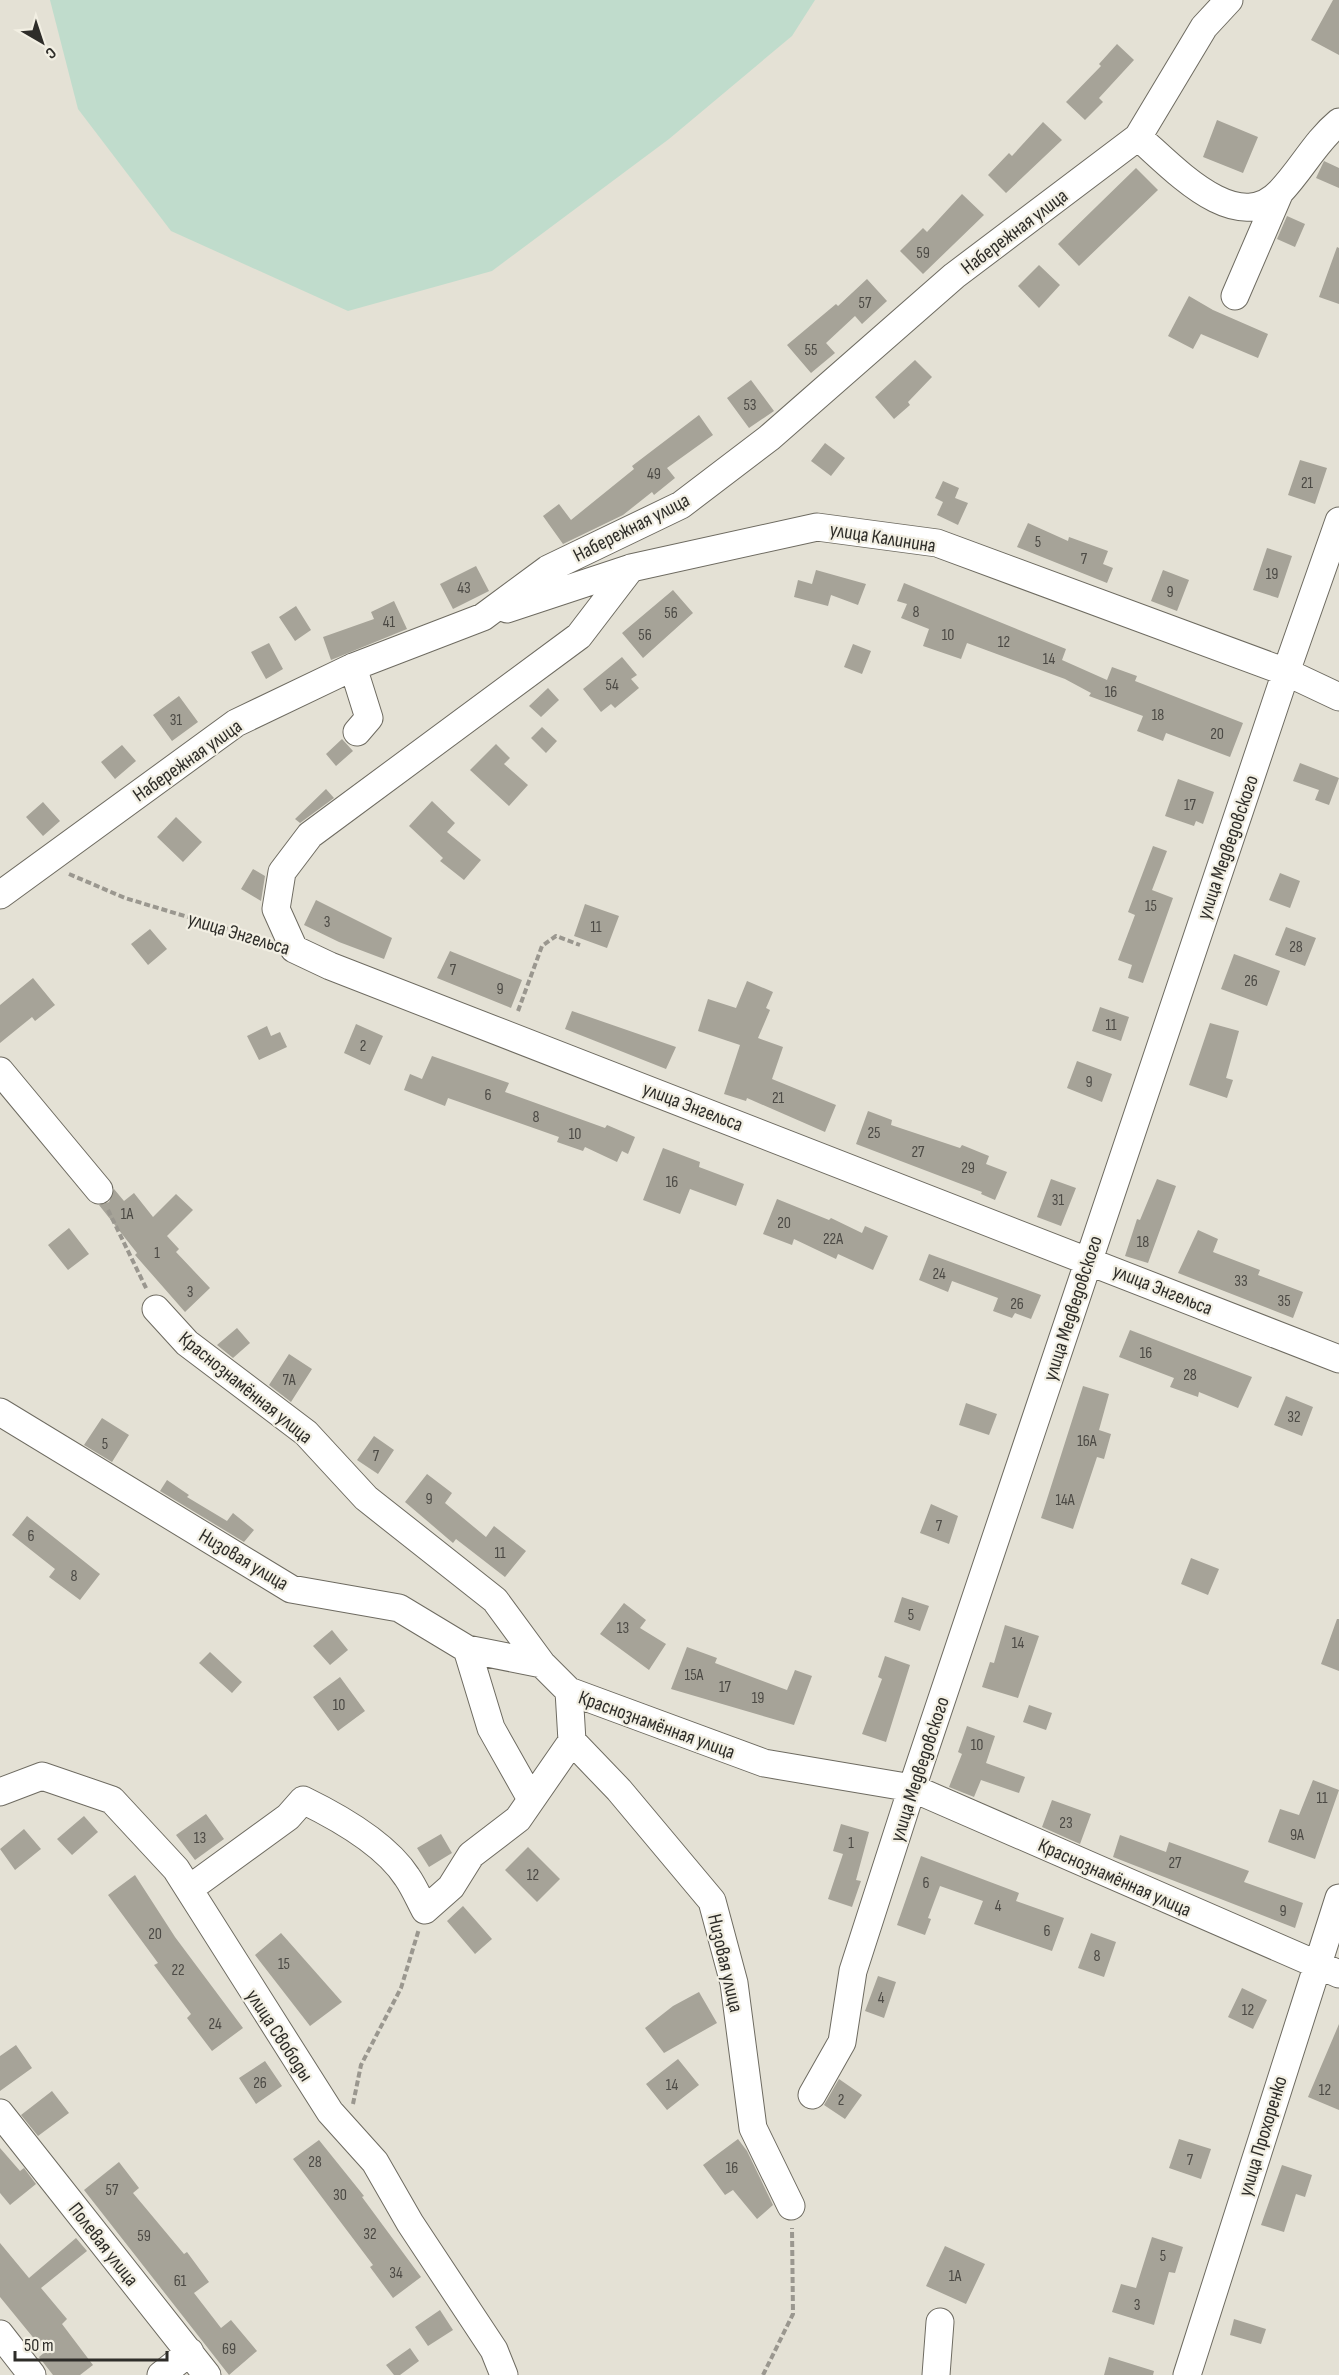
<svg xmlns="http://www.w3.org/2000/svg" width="1339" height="2375" viewBox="0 0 1339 2375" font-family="'Sofia Sans Condensed',sans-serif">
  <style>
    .green { fill: #c0dccc }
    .building { fill: #a6a398 }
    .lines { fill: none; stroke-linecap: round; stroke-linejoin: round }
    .minor-casing { stroke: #6e6b61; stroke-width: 29 }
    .path { stroke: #9a978f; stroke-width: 4; stroke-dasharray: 6 3; stroke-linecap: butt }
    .minor { stroke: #fff; stroke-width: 27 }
    .labels { text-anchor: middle; stroke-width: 4.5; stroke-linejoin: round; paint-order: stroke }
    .number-label { font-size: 16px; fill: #4c4a45 }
    .street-label { font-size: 20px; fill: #2e2d29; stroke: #f2efe3 }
  </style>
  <rect width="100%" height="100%" fill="#e4e1d5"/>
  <!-- green -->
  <path class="green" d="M50,0H815L792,36L669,139L492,271L348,311L171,231L78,109Z"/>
  <!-- building -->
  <path class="building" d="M1333,0H1339V55L1311,40Z
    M1117,44L1134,60L1099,98L1103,102L1085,120L1066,102L1101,66L1099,64Z
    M1217,120L1258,137L1243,173L1203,157Z
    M1043,122L1062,140L1006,193L988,175L1009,153L1012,156Z
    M1324,161L1339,168V188L1316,178Z
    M1136,168L1158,190L1079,266L1058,244Z
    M962,194L984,215L923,274L900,251L923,228L927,232Z
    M1287,216L1305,224L1295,247L1277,239Z
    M1337,247L1339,248V304L1319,297Z
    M1039,265L1060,285L1039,308L1018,286Z
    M867,279L887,301L862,324L855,316L826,343L835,353L811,373L787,345L836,304L838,306Z
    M1189,296L1213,310L1268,334L1258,358L1201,334L1193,349L1168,336Z
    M915,360L932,377L908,402L910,405L894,419L875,397Z
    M751,380L774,411L749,428L727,398Z
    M699,415L713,435L667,468L675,478L654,495L652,492L623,515L563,544L543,516L559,504L571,520L634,469L632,466Z
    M825,443L845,458L831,476L811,461Z
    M1300,460L1327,468L1315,504L1288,495Z
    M943,481L959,488L955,498L968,503L958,525L937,515L943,502L935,498Z
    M1028,523L1068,541L1069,537L1108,551L1103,564L1113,568L1107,583L1017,547Z
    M1267,548L1292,556L1278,598L1253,590Z
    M476,566L489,591L453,609L440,584Z
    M816,570L866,584L858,605L831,595L828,606L794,597L798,580L812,584Z
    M1163,570L1189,580L1177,611L1151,601Z
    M904,583L1066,649L1062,660L1107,680L1112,667L1137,676L1135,681L1243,723L1230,757L1166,733L1163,741L1137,731L1143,716L1089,696L1091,693L1065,679L1013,660L967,643L961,659L923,646L929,629L901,618L907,604L897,601Z
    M673,590L693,613L643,658L622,633Z
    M394,601L407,629L331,660L323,637L374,619L371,612Z
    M296,606L311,630L295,641L279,617Z
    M269,643L283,669L266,679L251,652Z
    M853,644L871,651L862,674L844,667Z
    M622,657L637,675L631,679L639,688L615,708L611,704L601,712L583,689Z
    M548,688L559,700L541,717L529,706Z
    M179,696L198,722L172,741L153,715Z
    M542,727L557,741L546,753L531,738Z
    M342,739L353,751L336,766L326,754Z
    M496,744L510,758L504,764L528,785L509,806L470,770Z
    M122,745L136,761L115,779L101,762Z
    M1300,763L1339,778L1329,805L1315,800L1319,790L1293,781Z
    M1178,779L1214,792L1203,824L1196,821L1194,826L1165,816Z
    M326,789L334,798L300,823L295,819Z
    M432,801L455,823L447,832L481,860L464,880L440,861L443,858L409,826Z
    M43,802L60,821L43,836L26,817Z
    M176,817L202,842L183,862L157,837Z
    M1153,846L1167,851L1152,890L1173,898L1143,983L1128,978L1132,965L1118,960L1135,915L1128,912Z
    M253,869L265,876L261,901L241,889Z
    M1280,873L1300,881L1290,908L1269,900Z
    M316,900L392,938L384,959L339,942L304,925Z
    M585,904L619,916L607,948L574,936Z
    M1286,927L1316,938L1305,966L1275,955Z
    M150,929L167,949L148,965L131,944Z
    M450,951L522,980L511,1008L437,978Z
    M1234,954L1280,971L1267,1006L1221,989Z
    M33,978L55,1005L35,1021L32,1017L0,1043V1005Z
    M747,981L773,992L766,1008L770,1010L758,1038L783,1047L772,1079L836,1105L825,1132L747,1098L746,1101L724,1094L740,1045L698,1031L708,999L736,1008Z
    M1100,1007L1129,1017L1121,1041L1092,1031Z
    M572,1011L676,1047L666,1069L565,1029Z
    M1210,1023L1239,1031L1226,1078L1233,1080L1227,1098L1189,1085Z
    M356,1024L383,1036L370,1065L344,1053Z
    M267,1026L271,1036L280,1032L287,1047L259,1060L247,1036Z
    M432,1056L509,1083L505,1092L605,1128L607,1125L635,1137L628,1154L622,1151L617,1162L585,1147L583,1151L557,1142L559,1137L448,1098L445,1106L404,1090L410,1074L422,1079Z
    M1077,1061L1112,1074L1102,1102L1067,1088Z
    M868,1111L892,1120L891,1125L960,1148L962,1145L989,1156L986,1164L1007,1172L995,1200L981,1194L982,1192L856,1144Z
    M663,1148L700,1162L699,1167L744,1184L736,1206L690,1189L680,1214L643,1200Z
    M1051,1179L1076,1188L1061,1226L1037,1217Z
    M1157,1179L1176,1186L1148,1263L1125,1256L1137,1219L1140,1220Z
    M114,1189L124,1201L134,1193L153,1217L176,1194L193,1210L167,1236L179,1249L176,1252L210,1288L185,1312L135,1255L137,1253L99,1205L109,1202Z
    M777,1199L829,1220L831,1218L862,1233L865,1226L888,1236L873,1270L838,1254L836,1259L794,1239L792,1245L763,1234Z
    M69,1228L89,1254L68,1270L48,1245Z
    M1198,1230L1218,1239L1213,1252L1260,1270L1258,1275L1303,1292L1293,1318L1178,1273Z
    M929,1254L1041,1295L1031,1319L1015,1313L1012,1318L993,1311L998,1298L952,1281L948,1292L919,1280Z
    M237,1328L250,1343L233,1358L217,1345Z
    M1130,1330L1252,1377L1238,1408L1199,1392L1198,1397L1170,1387L1174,1378L1119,1357Z
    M289,1354L312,1369L291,1402L269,1385Z
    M1083,1386L1109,1394L1099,1430L1111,1434L1104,1459L1097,1457L1073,1529L1041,1518Z
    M1286,1396L1313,1407L1302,1436L1274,1425Z
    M966,1403L997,1414L989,1435L959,1425Z
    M102,1418L129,1435L112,1462L84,1445Z
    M374,1436L394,1450L378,1474L357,1460Z
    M427,1474L452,1493L445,1503L486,1537L494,1526L526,1551L505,1577L456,1539L453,1543L405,1502Z
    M167,1480L189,1495L187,1497L227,1521L233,1513L254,1530L244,1542L160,1491Z
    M931,1504L958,1516L949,1544L920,1533Z
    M27,1516L100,1574L80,1600L49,1577L55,1569L12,1535Z
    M1191,1558L1219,1569L1208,1595L1181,1584Z
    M902,1597L929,1606L920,1631L894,1622Z
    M624,1603L646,1620L640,1628L666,1644L649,1670L600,1634Z
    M1337,1619H1339V1671L1321,1664Z
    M1005,1625L1039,1636L1018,1698L982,1687L990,1662L994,1663Z
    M332,1630L348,1650L330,1665L313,1646Z
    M687,1647L717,1658L715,1663L787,1690L795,1670L812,1676L794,1725L671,1689Z
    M210,1652L242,1682L232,1693L199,1663Z
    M885,1656L910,1665L886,1742L862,1734L882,1679L878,1677Z
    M340,1677L365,1711L338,1731L313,1697Z
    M1029,1705L1052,1713L1046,1730L1023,1722Z
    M967,1726L995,1736L986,1763L1025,1777L1019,1793L981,1780L974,1797L949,1787L962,1754L958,1752Z
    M1313,1780L1339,1790L1315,1859L1268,1842L1280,1809L1299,1815Z
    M1052,1800L1091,1814L1080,1844L1042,1827Z
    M206,1814L224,1839L195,1860L176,1835Z
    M84,1816L98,1832L72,1855L57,1839Z
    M841,1824L869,1832L856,1880L861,1881L852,1907L828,1899L843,1854L833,1851Z
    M24,1829L41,1849L15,1870L0,1849Z
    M441,1834L452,1853L429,1867L417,1848Z
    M1120,1835L1166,1852L1169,1842L1249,1871L1244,1882L1303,1903L1295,1928L1113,1857Z
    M528,1847L560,1879L537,1902L505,1870Z
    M921,1856L1019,1893L1016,1901L1064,1918L1052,1951L974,1924L983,1901L940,1886L928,1918L931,1919L925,1935L897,1925Z
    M135,1875L175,1937L243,2028L212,2051L187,2018L191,2014L154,1965L158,1963L108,1895Z
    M463,1906L492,1939L475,1954L447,1921Z
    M281,1933L342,2002L310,2026L255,1955Z
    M1091,1933L1116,1942L1104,1977L1078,1968Z
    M878,1976L896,1982L884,2018L865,2011Z
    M1242,1988L1267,2000L1253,2029L1228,2017Z
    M699,1992L717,2023L664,2053L645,2028L673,2006Z
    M1339,2024V2110L1308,2097Z
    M16,2045L32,2068L0,2091V2056Z
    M678,2059L699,2085L667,2110L646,2084Z
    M265,2061L282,2086L256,2104L239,2078Z
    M839,2079L862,2095L845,2119L824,2105Z
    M52,2091L69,2113L38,2136L21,2115Z
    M738,2139L747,2151L773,2205L757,2219L733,2190L725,2195L703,2165Z
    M1179,2139L1211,2149L1201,2179L1169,2168Z
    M319,2140L364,2196L362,2197L421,2277L393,2298L370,2267L373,2265L293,2159Z
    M0,2148L20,2171L24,2168L36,2184L10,2205L0,2193Z
    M119,2162L139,2188L133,2193L184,2254L187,2252L209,2282L194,2293L221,2328L231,2320L257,2351L229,2375L84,2190Z
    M1282,2165L1312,2175L1305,2197L1296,2194L1284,2232L1261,2225Z
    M1152,2237L1183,2247L1175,2273L1169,2272L1154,2325L1112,2312L1121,2284L1136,2288Z
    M76,2238L87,2251L41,2288L67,2319L62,2324L93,2365L80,2375H53L39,2357L45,2352L0,2297V2243L29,2278Z
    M945,2246L985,2264L966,2304L926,2286Z
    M440,2310L453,2330L428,2346L415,2327Z
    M1234,2319L1266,2329L1261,2344L1230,2335Z
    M410,2348L419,2361L400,2375H394L386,2365Z
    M1109,2357L1154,2371L1153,2375H1104Z"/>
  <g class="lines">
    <!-- minor casing -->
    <g class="minor-casing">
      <path id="minor" d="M1138,137C1171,165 1236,239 1280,192C1302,169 1315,142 1339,122
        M1235,296L1279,194
        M631,568L579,636L310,835L282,872L276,909L294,949L330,966L1339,1359
        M507,609L631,568L817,527L937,543L1286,672L1339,697
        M353,667L369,718L357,732
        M0,895L236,723L353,667L483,617L548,569L681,505L769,438L954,276L1138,137L1204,27L1229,0
        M0,1071L99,1190
        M156,1309L187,1343L306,1433L366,1498L495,1600L542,1664L569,1691L764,1763L912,1788L1339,1974
        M0,1412L291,1589L399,1608L467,1649L542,1664
        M467,1649L491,1728L531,1799
        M569,1691L572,1741L619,1790L712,1901L734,1983L753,2128L791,2206
        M0,1792L42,1776L112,1800L176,1869L330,2112L375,2162L410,2223L494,2350L504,2375
        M189,1889L288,1817L303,1800C338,1817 385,1843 407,1877C414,1887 419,1899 425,1910L451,1887L471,1855L518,1819L572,1741
        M812,2095L842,2042L853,1971L912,1788L1286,672L1339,521
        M0,2113L207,2375
        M0,2334L32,2375
        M161,2375L190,2352
        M936,2375L940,2322
        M1187,2375L1339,1898"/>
    </g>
    <!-- path -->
    <path class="path" d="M69,874L125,898L264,940
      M518,1011L542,946L556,936L580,945
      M108,1210L147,1290
      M353,2104L361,2065L401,1988L419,1929
      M763,2375L793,2314L792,2228"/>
    <!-- minor -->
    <use href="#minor" class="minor"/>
  </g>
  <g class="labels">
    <!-- number labels -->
    <g class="number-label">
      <text x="923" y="258">59</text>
      <text x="865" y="308">57</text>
      <text x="811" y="355">55</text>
      <text x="750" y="410">53</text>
      <text x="654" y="479">49</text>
      <text x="1307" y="488">21</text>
      <text x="1038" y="547">5</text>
      <text x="1084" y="564">7</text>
      <text x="1272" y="579">19</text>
      <text x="464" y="593">43</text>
      <text x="1170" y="597">9</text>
      <text x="916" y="617">8</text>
      <text x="671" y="618">56</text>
      <text x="389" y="627">41</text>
      <text x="645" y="640">56</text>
      <text x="948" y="640">10</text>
      <text x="1004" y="647">12</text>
      <text x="1049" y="664">14</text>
      <text x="612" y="690">54</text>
      <text x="1111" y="697">16</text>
      <text x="1158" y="720">18</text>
      <text x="176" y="725">31</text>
      <text x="1217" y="739">20</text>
      <text x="1190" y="810">17</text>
      <text x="1151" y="911">15</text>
      <text x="327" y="927">3</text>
      <text x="596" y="932">11</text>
      <text x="1296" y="952">28</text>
      <text x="453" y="975">7</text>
      <text x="1251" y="986">26</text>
      <text x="500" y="994">9</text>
      <text x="1111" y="1030">11</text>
      <text x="363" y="1051">2</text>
      <text x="1089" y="1087">9</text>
      <text x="488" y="1100">6</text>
      <text x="778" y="1103">21</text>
      <text x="536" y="1122">8</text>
      <text x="874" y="1138">25</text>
      <text x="575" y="1139">10</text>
      <text x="918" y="1157">27</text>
      <text x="968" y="1173">29</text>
      <text x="672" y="1187">16</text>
      <text x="1058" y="1205">31</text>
      <text x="127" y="1219">1А</text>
      <text x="784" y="1228">20</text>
      <text x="833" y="1244">22А</text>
      <text x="1143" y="1247">18</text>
      <text x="157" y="1258">1</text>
      <text x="939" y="1279">24</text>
      <text x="1241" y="1286">33</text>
      <text x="190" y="1297">3</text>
      <text x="1284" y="1306">35</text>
      <text x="1017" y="1309">26</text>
      <text x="1146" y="1358">16</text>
      <text x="1190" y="1380">28</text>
      <text x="289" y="1385">7А</text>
      <text x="1294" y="1422">32</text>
      <text x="1087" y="1446">16А</text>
      <text x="105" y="1449">5</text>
      <text x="376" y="1461">7</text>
      <text x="429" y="1504">9</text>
      <text x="1065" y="1505">14А</text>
      <text x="939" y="1531">7</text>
      <text x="31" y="1541">6</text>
      <text x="500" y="1558">11</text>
      <text x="74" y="1581">8</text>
      <text x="911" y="1620">5</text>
      <text x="623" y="1633">13</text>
      <text x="1018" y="1648">14</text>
      <text x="694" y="1680">15А</text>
      <text x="725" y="1692">17</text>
      <text x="758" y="1703">19</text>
      <text x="339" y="1710">10</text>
      <text x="977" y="1750">10</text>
      <text x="1322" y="1803">11</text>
      <text x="1066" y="1828">23</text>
      <text x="1297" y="1840">9А</text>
      <text x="200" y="1843">13</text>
      <text x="851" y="1848">1</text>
      <text x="1175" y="1868">27</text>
      <text x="533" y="1880">12</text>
      <text x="926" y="1888">6</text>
      <text x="998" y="1911">4</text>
      <text x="1283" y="1916">9</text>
      <text x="1047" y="1936">6</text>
      <text x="155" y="1939">20</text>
      <text x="1097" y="1961">8</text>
      <text x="284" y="1969">15</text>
      <text x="178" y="1975">22</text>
      <text x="881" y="2003">4</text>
      <text x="1248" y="2015">12</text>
      <text x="215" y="2029">24</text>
      <text x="260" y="2088">26</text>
      <text x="672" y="2090">14</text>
      <text x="1325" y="2095">12</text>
      <text x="841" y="2105">2</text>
      <text x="1190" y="2165">7</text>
      <text x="315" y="2167">28</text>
      <text x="732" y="2173">16</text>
      <text x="112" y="2195">57</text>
      <text x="340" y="2200">30</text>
      <text x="370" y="2239">32</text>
      <text x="144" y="2241">59</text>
      <text x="1163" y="2261">5</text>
      <text x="396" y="2278">34</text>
      <text x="955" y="2281">1А</text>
      <text x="180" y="2286">61</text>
      <text x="1137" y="2310">3</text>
      <text x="229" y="2354">69</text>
    </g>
    <!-- street labels -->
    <g class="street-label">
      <text transform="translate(1014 231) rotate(-37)" y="7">Набережная улица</text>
      <text transform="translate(631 527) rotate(-27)" y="7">Набережная улица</text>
      <text transform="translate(883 537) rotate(9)" y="7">улица Калинина</text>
      <text transform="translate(187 760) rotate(-35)" y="7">Набережная улица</text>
      <text transform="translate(1227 847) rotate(-71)" y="7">улица Медведовского</text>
      <text transform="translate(239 933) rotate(17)" y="7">улица Энгельса</text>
      <text transform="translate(693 1106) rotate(21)" y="7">улица Энгельса</text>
      <text transform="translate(1163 1289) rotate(22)" y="7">улица Энгельса</text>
      <text transform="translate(1072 1308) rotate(-72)" y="7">улица Медведовского</text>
      <text transform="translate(246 1387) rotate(39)" y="7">Краснознамённая улица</text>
      <text transform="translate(244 1559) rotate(31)" y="7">Низовая улица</text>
      <text transform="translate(657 1724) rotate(20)" y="7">Краснознамённая улица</text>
      <text transform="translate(919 1769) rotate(-72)" y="7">улица Медведовского</text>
      <text transform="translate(1115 1877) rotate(24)" y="7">Краснознамённая улица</text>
      <text transform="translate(726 1963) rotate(77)" y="7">Низовая улица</text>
      <text transform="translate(280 2035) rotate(57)" y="7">улица Свободы</text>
      <text transform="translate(1262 2136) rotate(-73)" y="7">улица Прохоренко</text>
      <text transform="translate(104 2244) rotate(52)" y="7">Полевая улица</text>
    </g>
  </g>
  <!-- north arrow -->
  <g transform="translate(42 42) rotate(141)" stroke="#f2efe3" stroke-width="4.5" paint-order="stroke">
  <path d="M0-4.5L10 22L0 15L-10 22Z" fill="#2e2d29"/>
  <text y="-9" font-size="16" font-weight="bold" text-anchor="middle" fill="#2e2d29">С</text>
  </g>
  <!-- scale -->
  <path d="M15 2351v9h152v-9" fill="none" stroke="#2e2d29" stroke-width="3"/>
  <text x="24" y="2351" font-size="18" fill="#2e2d29" stroke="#f2efe3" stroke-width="4.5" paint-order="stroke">50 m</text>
</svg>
